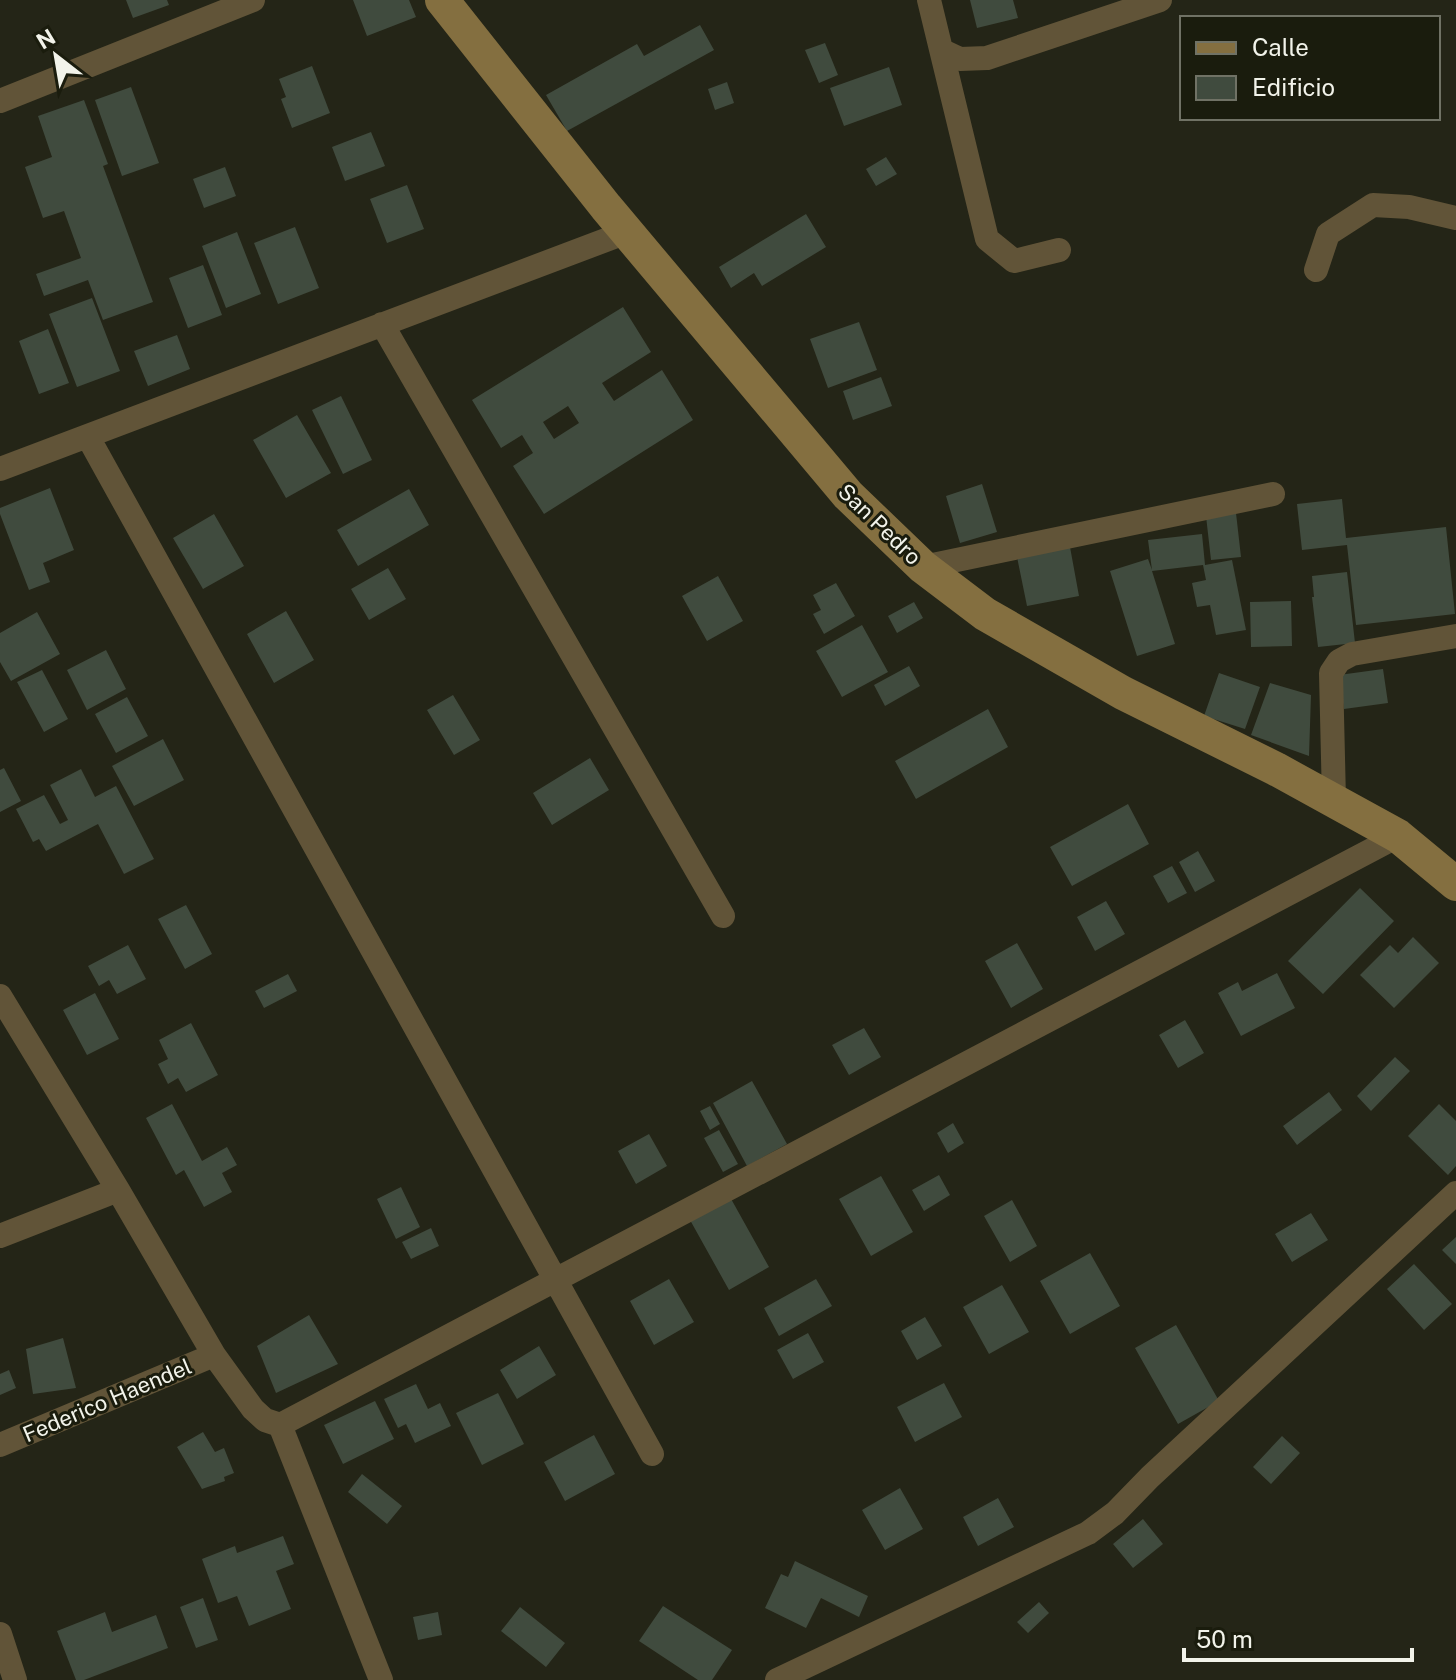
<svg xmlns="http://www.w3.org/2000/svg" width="1456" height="1680" viewBox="0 0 1456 1680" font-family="'Public Sans',sans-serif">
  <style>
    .building { fill: #404b3e; fill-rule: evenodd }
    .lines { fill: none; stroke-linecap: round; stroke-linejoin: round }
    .minor { stroke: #615438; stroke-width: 24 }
    .secondary { stroke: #846f40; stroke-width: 34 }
    .labels { text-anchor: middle; stroke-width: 6; stroke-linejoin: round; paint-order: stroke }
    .street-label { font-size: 22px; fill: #f2f3ea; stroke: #1a1c0d }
  </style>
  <rect width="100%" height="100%" fill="#242517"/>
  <!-- building -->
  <path class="building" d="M126,0H167L169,5L133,18Z
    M353,0H409L416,17L367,36Z
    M970,0H1013L1018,18L977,28Z
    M700,25L714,50L567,131L546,95L637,44L644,56Z
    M825,43L838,75L819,83L805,50Z
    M312,66L330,113L292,128L281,99L286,97L279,79Z
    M889,67L902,105L844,126L830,88Z
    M727,82L734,103L715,110L708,89Z
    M131,87L159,163L122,176L95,100Z
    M84,100L108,164L103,166L153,302L103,320L88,280L44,296L36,274L81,258L64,211L43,218L25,167L52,157L38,116Z
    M371,132L385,166L345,181L332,147Z
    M886,157L897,174L876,186L866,169Z
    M225,167L236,196L204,208L193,179Z
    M407,185L424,229L387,243L370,199Z
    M806,214L826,247L762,286L754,273L731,288L719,267Z
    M295,227L319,288L278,304L254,243Z
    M237,232L261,294L226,308L202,246Z
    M203,265L222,315L188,328L169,278Z
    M92,298L120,371L77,387L49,314Z
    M623,307L651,352L602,383L614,401L662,370L693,420L544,514L513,466L533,453L522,435L501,448L472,400ZM568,406L579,423L554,439L543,422Z
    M859,322L877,370L828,388L810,339Z
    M48,329L69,383L39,394L19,341Z
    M177,335L190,369L148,386L134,351Z
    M881,377L892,406L853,420L843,391Z
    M341,396L372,460L343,474L312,410Z
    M297,415L331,473L286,498L253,440Z
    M982,484L997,532L960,543L946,496Z
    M50,488L74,550L43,563L50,582L29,590L0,514V508Z
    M409,489L429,525L358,566L337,530Z
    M1342,499L1346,538L1446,527L1455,614L1356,625L1347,545L1302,550L1297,504Z
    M1236,513L1241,557L1211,560L1206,516Z
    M214,514L244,566L203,589L173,538Z
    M1202,534L1205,565L1232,560L1246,630L1216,635L1210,605L1197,607L1192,583L1206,580L1203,565L1152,571L1175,644L1137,656L1110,571L1148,559L1152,570L1148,540Z
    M1070,547L1079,596L1027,606L1017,557Z
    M388,568L406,599L369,620L351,589Z
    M1347,572L1355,643L1318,647L1312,597H1314L1312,576Z
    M718,576L743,621L707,641L682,596Z
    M836,583L855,616L824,634L813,614L821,610L813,595Z
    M1291,601L1292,646L1251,647L1250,602Z
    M914,602L923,618L897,633L888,616Z
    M286,611L314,660L274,683L247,634Z
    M37,612L60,654L11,681L0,662V633Z
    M862,625L888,672L842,697L816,651Z
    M106,650L126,689L87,710L67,670Z
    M909,666L920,686L885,706L874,685Z
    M1383,669L1388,703L1344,709L1339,675Z
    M42,670L68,719L44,732L17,682Z
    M1219,673L1260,687L1245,729L1204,716Z
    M1270,683L1311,695L1309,756L1251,735Z
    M453,695L480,740L454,755L427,710Z
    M127,697L148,736L116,753L95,714Z
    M988,709L1008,747L916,799L895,761Z
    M163,739L184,780L134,806L112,766Z
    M590,758L609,790L552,825L533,793Z
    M4,768L21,801L0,812V770Z
    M81,769L95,797L116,786L154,859L124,874L98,824L46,851L39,839L33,842L16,809L44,795L60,824L68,820L50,785Z
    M1128,804L1149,844L1072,886L1050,847Z
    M1198,851L1215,881L1195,892L1179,862Z
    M1172,866L1187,893L1168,903L1153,876Z
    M1360,888L1394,921L1323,994L1288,961Z
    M1106,901L1125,934L1095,951L1077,917Z
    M186,905L212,954L185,969L158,919Z
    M1413,937L1439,963L1394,1008L1360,975L1390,945L1398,953Z
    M1017,943L1043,989L1011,1008L985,961Z
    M128,945L146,979L117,994L109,980L99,986L88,966Z
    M1277,973L1295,1008L1241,1036L1218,993L1238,982L1242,991Z
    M288,974L297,991L264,1008L255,991Z
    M95,993L119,1039L87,1055L63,1010Z
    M1185,1020L1204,1053L1178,1068L1159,1035Z
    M191,1023L218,1075L186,1092L178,1078L168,1084L158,1064L168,1059L159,1040Z
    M864,1028L881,1057L849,1075L832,1045Z
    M1395,1057L1410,1071L1371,1111L1357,1096Z
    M752,1081L787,1144L747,1166L713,1103Z
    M1329,1092L1342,1110L1297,1145L1283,1126Z
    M172,1104L202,1161L227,1147L237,1165L222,1173L232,1192L204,1207L184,1170L176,1175L146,1118Z
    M1439,1104L1456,1121V1166L1448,1175L1408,1136Z
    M710,1106L720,1124L710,1130L700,1111Z
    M953,1123L964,1143L948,1153L937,1133Z
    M719,1130L738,1164L723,1172L704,1138Z
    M649,1134L667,1166L636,1184L618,1151Z
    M939,1175L950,1195L924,1211L912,1190Z
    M881,1176L913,1232L871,1256L839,1199Z
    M401,1187L420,1227L396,1239L377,1199Z
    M730,1197L769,1267L729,1290L690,1220Z
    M1012,1200L1037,1246L1010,1262L984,1216Z
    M1311,1213L1328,1240L1292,1262L1275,1234Z
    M431,1228L439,1246L411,1259L402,1242Z
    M1456,1237V1264L1442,1250Z
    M1090,1253L1120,1306L1070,1334L1040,1281Z
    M1414,1264L1452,1304L1424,1330L1387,1289Z
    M669,1279L694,1322L654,1345L630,1301Z
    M816,1279L832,1306L779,1336L764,1308Z
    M1002,1285L1029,1332L989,1354L963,1307Z
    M309,1315L338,1364L276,1393L257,1346Z
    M925,1317L942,1346L917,1360L901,1331Z
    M1176,1325L1219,1401L1178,1424L1135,1348Z
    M808,1333L824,1362L793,1379L777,1350Z
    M63,1338L76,1388L33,1394L26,1349Z
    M539,1346L556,1375L517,1399L500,1370Z
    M9,1370L16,1388L0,1395V1374Z
    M944,1383L962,1417L915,1442L897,1407Z
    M416,1384L428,1409L440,1403L451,1426L415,1443L406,1424L398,1428L384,1399Z
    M498,1393L524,1444L482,1465L456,1413Z
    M375,1401L394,1439L343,1464L324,1425Z
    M203,1432L215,1452L224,1448L234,1473L224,1477L225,1481L202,1489L177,1447Z
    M594,1435L615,1474L565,1501L544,1462Z
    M1282,1436L1300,1453L1271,1484L1253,1467Z
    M362,1474L402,1506L387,1524L348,1492Z
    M900,1488L923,1529L885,1550L862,1510Z
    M998,1498L1014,1527L978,1546L963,1517Z
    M1143,1519L1163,1544L1133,1568L1113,1544Z
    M283,1536L294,1564L276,1571L291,1609L249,1626L237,1596L218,1603L202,1559L235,1546L237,1553Z
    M795,1561L868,1596L859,1617L821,1598L806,1628L765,1608L781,1574L788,1577Z
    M203,1598L218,1640L196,1648L180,1607Z
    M1039,1602L1049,1613L1028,1633L1017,1622Z
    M663,1606L732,1650L712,1680H698L639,1641Z
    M520,1607L565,1643L546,1667L501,1631Z
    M105,1612L112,1632L156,1615L168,1648L84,1680H76L57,1631Z
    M438,1612L442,1635L418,1640L413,1617Z"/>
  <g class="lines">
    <!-- minor -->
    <path class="minor" d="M929,0L987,239L1014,261L1059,250
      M943,51L960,59L987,58L1160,0
      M0,101L253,0
      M1316,270L1328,234L1373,205L1409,207L1456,218
      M382,324L723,916
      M88,437L652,1454
      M0,469L627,232
      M923,567L1273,494
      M1334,800L1331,673L1339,661L1352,654L1456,636
      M0,996L118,1190L214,1355L253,1409L265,1420L280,1425L1398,836
      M0,1236L118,1190
      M280,1425L381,1680
      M0,1445L214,1355
      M0,1634L15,1680
      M777,1680L1088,1533L1115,1513L1150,1477L1456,1193"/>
    <!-- secondary -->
    <path class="secondary" d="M442,0L606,207L848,495L923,567L985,614L1123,693L1276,769L1398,836L1456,884"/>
  </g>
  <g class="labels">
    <!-- street labels -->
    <g class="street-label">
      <text transform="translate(880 524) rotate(44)" y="8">San Pedro</text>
      <text transform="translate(107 1400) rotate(-23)" y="8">Federico Haendel</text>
    </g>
  </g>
  <!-- legend -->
  <rect x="1180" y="16" width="260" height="104" fill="#1a1c0d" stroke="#707265" stroke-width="2"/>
  <rect x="1196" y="42" width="40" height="12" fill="#846f40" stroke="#707265" stroke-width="2"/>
  <text x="1252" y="56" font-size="24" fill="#f2f3ea">Calle</text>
  <rect x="1196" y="76" width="40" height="24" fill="#404b3e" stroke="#707265" stroke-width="2"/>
  <text x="1252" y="96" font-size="24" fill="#f2f3ea">Edificio</text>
  <!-- north arrow -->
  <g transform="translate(56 56) rotate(329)" stroke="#1a1c0d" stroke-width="6" paint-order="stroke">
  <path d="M0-6L14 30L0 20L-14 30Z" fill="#f2f3ea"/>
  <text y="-12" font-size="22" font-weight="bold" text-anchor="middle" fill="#f2f3ea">N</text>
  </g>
  <!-- scale -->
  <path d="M1184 1648v12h228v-12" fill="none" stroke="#f2f3ea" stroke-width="4"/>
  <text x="1196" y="1648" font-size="24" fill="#f2f3ea" stroke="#1a1c0d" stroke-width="6" paint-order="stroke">50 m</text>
</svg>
